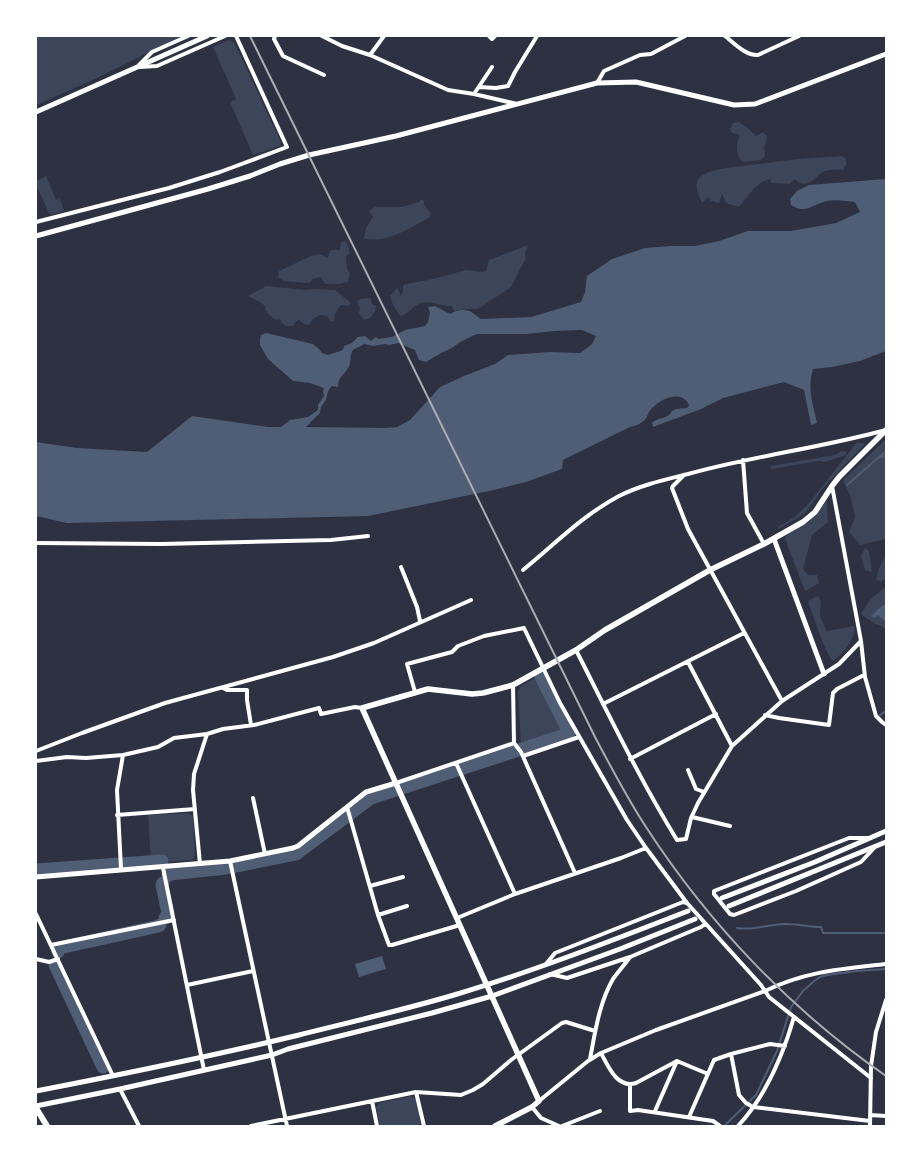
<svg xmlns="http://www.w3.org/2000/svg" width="922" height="1162" viewBox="0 0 922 1162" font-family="'Zilla Slab',serif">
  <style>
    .green { fill: #3c4559 }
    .water { fill: #4f5d75; fill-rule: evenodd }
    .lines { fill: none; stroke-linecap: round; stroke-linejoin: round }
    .stream { stroke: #4f5d75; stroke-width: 2 }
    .river { stroke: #4f5d75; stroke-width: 13 }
    .minor { stroke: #fff; stroke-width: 4 }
    .tertiary { stroke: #fff; stroke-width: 5 }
    .secondary { stroke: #fff; stroke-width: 5.5 }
    .trunk { stroke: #fff; stroke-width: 6 }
    .rail { stroke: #abadb3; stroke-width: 2 }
  </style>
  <rect width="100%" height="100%" fill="#2d3142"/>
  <!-- green -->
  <path class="green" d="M36,36H182L95,79L36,105Z
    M229,40L234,42L281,142L280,146L253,155L230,102L236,99L213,47Z
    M739,122L749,129L756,136L763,132L767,136L766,143L764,146L765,156L761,160L743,162C735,154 736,144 740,135L732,133L730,129L733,123Z
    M842,156L846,159V165L843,170C837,170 828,169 823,172C815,177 806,191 795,179L790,184L771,183V179C757,181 749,195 740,206H735L726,203L722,194L719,203L711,201L708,197L702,203C692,181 695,176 719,169L797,159Z
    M46,176L56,200L60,199L64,211L50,215L36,185V181Z
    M422,199L424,201V204L431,214L430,217C412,227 385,245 364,238L366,228L373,217L369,211L375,207H402L419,202Z
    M344,241L347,242L350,253L346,256L347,269L350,274L348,282L340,284H325L321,277L313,279L309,283L283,281L282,279L278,278L279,271L311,256L319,254L328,258L329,253L331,250H340L341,243Z
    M528,245L525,253L526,258L511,287L478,309C470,308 463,310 454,311L452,306C441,307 432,300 421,303C413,305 408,315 400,316L393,305L390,296L397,288L401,296L403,291V286L405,284L433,279L466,270L481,272L486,271L489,260Z
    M266,286L306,290L314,289L336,290C340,296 348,298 351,304L347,306L341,305L335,314L334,321L331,322L327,316L320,315L313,319L309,325L304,324L299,320L295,322L293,326H286L281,322L280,319L276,320C270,316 265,313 265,306L260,302L248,296Z
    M370,298L372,304L376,306L375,311L370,318L364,320L358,313L360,309L357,302L360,299Z
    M886,439V539L860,545L849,532L855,517L851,498L843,480Z
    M857,442L865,444L824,487L806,512L796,519L778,529L779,526L795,517L810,502Z
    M841,451L846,452V455L825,462L819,461L771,469V466L835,455Z
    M827,500L828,522L812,535L803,569L808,575H817L819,583L805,591L785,539L787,534C805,525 815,517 827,500Z
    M865,548L869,551L872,572L865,570L861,556Z
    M886,555V578L881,582L876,579L880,566Z
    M886,586V604L878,615L884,621L886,620V628L875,624L861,614L870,600Z
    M818,596C824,603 818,612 821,619C823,623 825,626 826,631L855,626C854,641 845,652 833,661C826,656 812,612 808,601Z
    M537,677H538L566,732L523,746L521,744L518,692L521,686Z
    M188,813L193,816L195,856L192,860L165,862L162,859L151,860L148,815Z
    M411,1096L416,1099L421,1126H380L376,1108L379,1103Z"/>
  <!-- water -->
  <path class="water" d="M886,179V351L860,361L832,367L813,369C807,389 813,404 817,423L811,425L804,390L784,382L723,398L701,409L653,427L652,423C658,417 669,419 672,411L676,409L687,408L689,405C681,388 657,400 649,412C647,416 646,420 642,422C639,425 634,426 630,427L563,460L562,469L526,482L494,490L368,516L67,523L36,516V442L77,448L147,452L192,416L268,427H281L290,420L308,417L318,410V405L324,396L323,392L324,388L310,383L293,381L268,359L260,345V339L261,335L266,333L313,344L319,349L322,353L328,355L343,350L344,346L352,343L358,337L365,336L371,341L376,337L378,339L392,337L405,330L425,326L428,322L430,312L428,307L435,306L450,314C457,310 466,308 473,313C476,315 477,317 481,319L531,317L581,302L585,292L587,276L612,259L645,248L670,246H695L719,241L748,231H791L836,223L860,212L855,202C847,201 835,199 827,201C812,204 807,215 791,205L790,199L797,191L809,185ZM582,330L596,336L592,344L580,353L549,352L508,355L495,364L464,376L440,387L410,420L397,427L387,428L306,427L320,413L321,407L326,400L328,391L332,386L338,387C339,375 343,377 348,368C352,363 349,355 353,350C355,348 360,347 364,344L373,346L385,344L389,345L398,343L415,350L419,360L426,362L441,353L450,349L462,341L477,334H526L554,331Z
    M886,604V620L884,621L878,615L874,618L871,616L882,606Z
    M382,956L386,969L359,977L355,964Z"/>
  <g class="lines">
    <!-- stream -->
    <path class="stream" d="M880,457L886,456
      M847,485L886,451
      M880,715L886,711
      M737,928C753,931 770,924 786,924C798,924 809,927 821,927L823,933H886
      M724,1126L756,1095L777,1051L791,1007L803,991L813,982L820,977L827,975L857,971L886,969"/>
    <!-- river -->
    <path class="river" d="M36,870L162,861
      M168,876L170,874L226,868L296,854L371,798L568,734L569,732L541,677
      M163,883L162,885L168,913L165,918
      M58,952L59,948L159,926L160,925
      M55,965L103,1067"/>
    <!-- minor -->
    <path class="minor" d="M275,36L274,39L283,56L324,75
      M322,36L342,46L370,55L448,90L474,94L517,104
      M489,36L492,39L495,36
      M725,36C734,43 746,56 758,55L799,36
      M370,55L384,36
      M139,65L152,52L188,36
      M139,67L157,66L225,36
      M597,83L604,71L640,55L651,54L685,36
      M479,87L496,88L508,86L515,72L537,36
      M474,94L492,67
      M36,222L169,188L220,172L287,147L236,36
      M743,460L747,513L764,544
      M684,475L673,486L672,488L688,529L782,701
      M832,486L861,641L865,677L876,716L882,722L886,725
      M36,543L161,544L331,540L368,536
      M401,567L417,607L420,621
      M523,570C555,544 583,515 619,496C641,485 664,480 688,474C753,456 820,448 886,430
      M576,650C609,715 639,778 677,840L686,839L691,818L698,803L732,746L782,701L839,664L861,641
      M688,662L732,746
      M223,688L227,690H247V700L251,725
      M415,692L407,664L452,652L458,646L484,636L524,628L560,703L627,820L646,848L687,903L761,985L769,997L871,1078
      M603,704L744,633
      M765,715L779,718L829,725L833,693L837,689L864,675
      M514,743L521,752L575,873
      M36,751L82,733L165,703L333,657L374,643L471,600
      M523,756L579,737
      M630,759L716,714
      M36,761L67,757L86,758L123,755L158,747L174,738L207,734L223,729L254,725L319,708L321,714L355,707L362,708
      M456,763L515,894
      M688,770L696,789L704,792
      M396,783L514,743L513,685
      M253,798L265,854
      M347,807L378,915L389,945H392L460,925
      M117,815L195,809
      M692,817L730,826
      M869,838H849L714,891V894L730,914L734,915L796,891L861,862L875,847
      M230,861L287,1126
      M200,864L193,790L194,774L207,734
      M163,868L204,1070
      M121,869L117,790L123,755
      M370,886L403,877
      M36,914L113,1076
      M378,915L407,906
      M457,918L515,894L621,858L646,848
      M51,945L174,920
      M36,959L49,962L58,959
      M546,964L555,953L683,902L687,903
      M550,974L567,978L630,957L701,927L705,924
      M187,985L253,971
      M601,1053C608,1066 617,1089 636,1083L677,1061L708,1074
      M731,1054L739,1095L746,1103L753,1107L870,1121
      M590,1059C595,1033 599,1003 613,979C618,972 625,964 630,957
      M630,1085V1111L638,1110L713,1121L720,1126
      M120,1089L139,1126
      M416,1092L424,1126
      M372,1101L377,1126
      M539,1101L588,1061L601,1053L656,1030L765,991C806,971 842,969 886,964
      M532,1107L541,1118L559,1126
      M655,1111L677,1061
      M870,1115L886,1116
      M689,1117L714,1060L731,1054L770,1044L785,1046
      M251,1126L416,1092L461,1095L473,1090L483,1084L511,1060L562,1023L566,1022L595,1031
      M562,1126L600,1111
      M738,1126C766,1096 783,1055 794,1017
      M870,1126L871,1066L876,1032L886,1000"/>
    <!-- tertiary -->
    <path class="tertiary" d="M36,112L207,36
      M36,236L208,189L250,176L280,164L309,155L396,136L597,83L636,82L734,105L755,104L886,54
      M774,539L824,674
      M36,877L230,861L293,848L298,846L366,792L396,783
      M722,898L815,862L886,831
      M729,906L886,842
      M36,1091C124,1074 212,1056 299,1035C351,1022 403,1010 454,995C534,971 611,941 688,911
      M36,1106L120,1089L272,1055L288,1049L432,1013L492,996L620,949L695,919"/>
    <!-- secondary -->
    <path class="secondary" d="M495,1126L532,1107L539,1101L362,708L428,689L472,694L483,693L513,685L576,650L605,630L710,570L764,544L803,522L815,512L832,486L839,477L886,430"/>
    <!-- trunk -->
    <path class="trunk" d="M36,1108L47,1126"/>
    <!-- rail -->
    <path class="rail" d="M250,36L595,737C611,767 627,798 646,827C709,924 791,1010 886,1076"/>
  </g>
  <!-- border -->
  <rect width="922" height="1162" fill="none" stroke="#ffffff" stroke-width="74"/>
</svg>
